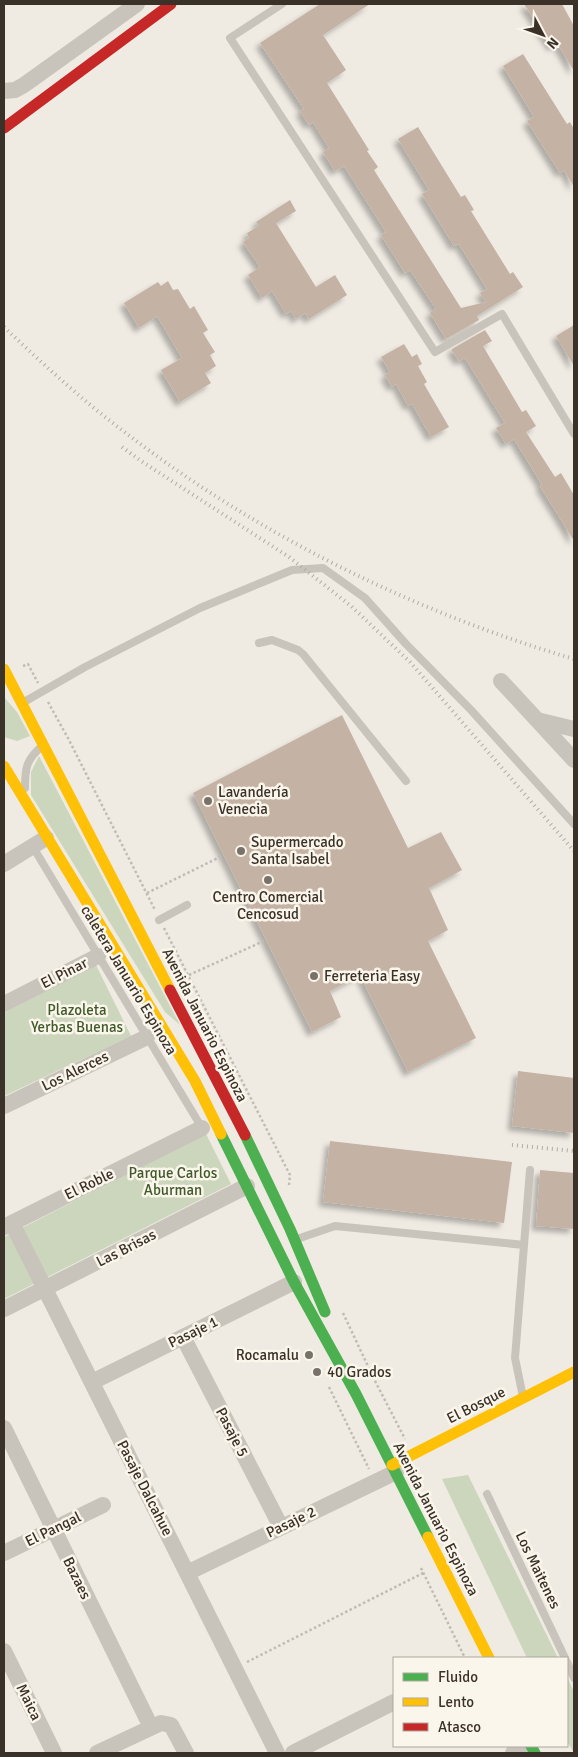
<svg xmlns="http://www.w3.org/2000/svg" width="578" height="1757" viewBox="0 0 578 1757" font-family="Signika,sans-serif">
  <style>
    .green { fill: #ccd6bc }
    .building { fill: #c4b2a4; filter: url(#shadow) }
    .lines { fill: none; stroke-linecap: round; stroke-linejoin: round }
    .path { stroke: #c1bcb3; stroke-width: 2.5; stroke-dasharray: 2.5 2.5; stroke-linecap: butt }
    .lane { stroke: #c8c3bb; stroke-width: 8 }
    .street { stroke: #c8c3bb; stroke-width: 16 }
    .fast { stroke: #4caf50; stroke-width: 11 }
    .slow { stroke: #ffc107; stroke-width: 11 }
    .jam { stroke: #c62828; stroke-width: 11 }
    .rail { stroke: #b0aca5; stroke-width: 4; stroke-dasharray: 1 4; stroke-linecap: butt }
    .poi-dot { fill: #79726a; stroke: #fbf6eb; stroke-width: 2 }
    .labels { text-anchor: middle; stroke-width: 5; stroke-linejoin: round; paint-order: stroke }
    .poi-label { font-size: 15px; fill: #3a3129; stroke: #fbf6eb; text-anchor: start }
    .street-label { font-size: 15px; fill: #3a3129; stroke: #fbf6eb }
    .park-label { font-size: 15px; fill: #415a2b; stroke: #fbf6eb }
  </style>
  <defs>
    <filter id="shadow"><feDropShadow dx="-4.5" dy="4.5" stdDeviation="2.5" flood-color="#0004"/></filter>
  </defs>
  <rect width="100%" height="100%" fill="#efebe3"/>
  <!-- green -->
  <path class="green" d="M4,697L17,712L30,736L17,741L4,737Z
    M39,756L180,1025L165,1012L31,795V772Z
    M96,965L131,1036L4,1096V1013Z
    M206,1134L231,1184L4,1299V1237Z
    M468,1475L558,1658H527L442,1479Z
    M567,1677L574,1692V1753L567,1741Z"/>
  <!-- building -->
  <path class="building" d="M320,4H370L323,35L346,70L327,83L369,150L367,151L378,167L374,170L461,308L486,302L480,293L487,289L459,244L454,246L422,194L429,190L398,139L418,127L461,197L465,195L474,210L471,211L510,274L513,272L523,287L477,316L479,320L446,339L430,313L436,309L410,270L405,273L381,235L386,232L344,166L335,171L323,152L329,148L313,122L309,125L300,111L304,109L260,43Z
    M524,4H562L574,26V71L557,43L552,47Z
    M523,54L567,124L570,122L574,129V187L564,170L560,173L527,121L534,117L503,66Z
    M290,200L296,211L276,223L316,287L335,275L347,295L309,319L305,313L296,319L291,311L286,314L272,291L262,298L248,275L260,267L243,242L249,238L247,233L259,226L256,222Z
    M168,281L173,290L178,289L190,309L194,306L208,330L203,333L215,352L210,355L216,366L205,373L211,383L180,402L161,370L182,358L157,316L139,328L124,303L158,282L161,286Z
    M574,325V366L556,336Z
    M485,330L492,341L483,346L522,412L526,410L536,426L526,432L555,477L561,473L574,495V541L540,486L542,485L514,439L506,444L496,428L505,423L465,358L459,361L452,351V349Z
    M404,344L412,357L417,354L422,364L418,366L427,382L424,384L449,427L431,437L412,404L408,406L396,384L392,387L385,375L390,372L381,357Z
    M342,715L408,848L441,832L462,870L429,888L448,930L428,941L476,1038L408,1072L360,975L330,991L341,1017L312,1032L193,793Z
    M518,1071L574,1078V1133L512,1126Z
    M330,1141L512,1162L504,1223L323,1202Z
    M540,1170L574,1173V1229L536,1226Z"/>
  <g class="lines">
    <!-- path -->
    <path class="path" d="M23,666L28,664L38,683
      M48,702L69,740L155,910
      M147,893L224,855
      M164,928L290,1175L289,1185
      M189,975L266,940
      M343,1313L374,1379L405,1439
      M329,1387L369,1469
      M421,1568L465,1658
      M247,1662L425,1572"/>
    <!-- lane -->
    <path class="lane" d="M282,4L230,38L435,352L502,314L574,434
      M259,643L272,640L298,650L303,654L406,781
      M24,702L85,667L200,608L292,570L323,568L365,598L406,644L471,710L574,824
      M25,788C25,768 26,760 42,746
      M33,847L202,1128
      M159,920L187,905
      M297,1239L335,1226L524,1245
      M523,1397L515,1358L530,1170
      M487,1494L565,1658
      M567,1662L574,1678"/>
    <!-- street -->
    <path class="street" d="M4,91L15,90L24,85L137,4
      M501,681L574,760
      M537,720L574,729
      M4,864L46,838
      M4,1004L98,956
      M4,1106L147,1037
      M12,1223L277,1753
      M4,1227L202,1128
      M4,1309L247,1186
      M183,1337L281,1527
      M92,1382L294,1282
      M4,1428L151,1727
      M4,1553L103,1505
      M187,1573L396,1472
      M4,1651L54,1753
      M97,1753L161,1723L171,1725L186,1753
      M293,1753L394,1702
      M513,1753L528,1746"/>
    <!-- fast -->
    <path class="fast" d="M221,1134L294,1282L356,1394L428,1537
      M245,1135L290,1229L325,1312
      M531,1746L535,1753"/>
    <!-- slow -->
    <path class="slow" d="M4,669L170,990
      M4,766L195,1081L221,1134
      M392,1465L574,1372
      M428,1537L489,1658"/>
    <!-- jam -->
    <path class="jam" d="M4,128L171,4
      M170,990L245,1135"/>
    <!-- rail -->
    <path class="rail" d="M4,327C44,365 85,403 130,436C260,536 417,613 574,659
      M122,447L141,461L289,557L351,606L410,662L574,851
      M512,1145L574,1151"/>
  </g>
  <!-- markers -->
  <g class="poi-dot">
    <circle cx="208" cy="801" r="5"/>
    <circle cx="241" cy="851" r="5"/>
    <circle cx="268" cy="880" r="5"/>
    <circle cx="314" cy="976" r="5"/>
    <circle cx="309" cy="1355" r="5"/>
    <circle cx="317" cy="1372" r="5"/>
  </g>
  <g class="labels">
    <!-- poi labels -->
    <g class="poi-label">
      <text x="218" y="797">Lavandería<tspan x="218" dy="17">Venecia</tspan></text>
      <text x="251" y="847">Supermercado<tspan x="251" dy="17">Santa Isabel</tspan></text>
      <text x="268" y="902" text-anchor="middle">Centro Comercial<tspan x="268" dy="17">Cencosud</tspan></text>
      <text x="324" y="981">Ferreteria Easy</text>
      <text x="299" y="1360" text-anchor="end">Rocamalu</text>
      <text x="327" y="1377">40 Grados</text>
    </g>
    <!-- street labels -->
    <g class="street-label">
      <text transform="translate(64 973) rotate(-27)" y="5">El Pinar</text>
      <text transform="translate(129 980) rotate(59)" y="5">caletera Januario Espinoza</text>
      <text transform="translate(205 1025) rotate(63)" y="5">Avenida Januario Espinoza</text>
      <text transform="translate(75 1071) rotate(-26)" y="5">Los Alerces</text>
      <text transform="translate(89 1184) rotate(-26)" y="5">El Roble</text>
      <text transform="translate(126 1248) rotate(-27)" y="5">Las Brisas</text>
      <text transform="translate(193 1332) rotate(-26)" y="5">Pasaje 1</text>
      <text transform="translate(476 1405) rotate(-27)" y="5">El Bosque</text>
      <text transform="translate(232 1432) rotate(63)" y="5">Pasaje 5</text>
      <text transform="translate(145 1488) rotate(63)" y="5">Pasaje Dalcahue</text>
      <text transform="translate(436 1519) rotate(63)" y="5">Avenida Januario Espinoza</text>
      <text transform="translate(291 1522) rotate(-26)" y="5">Pasaje 2</text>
      <text transform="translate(53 1529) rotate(-26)" y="5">El Pangal</text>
      <text transform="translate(538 1570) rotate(64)" y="5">Los Maitenes</text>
      <text transform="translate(77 1578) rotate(64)" y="5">Bazaes</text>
      <text transform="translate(29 1702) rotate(64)" y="5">Maica</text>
    </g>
    <!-- park labels -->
    <g class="park-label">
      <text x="77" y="1015">Plazoleta<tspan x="77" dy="17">Yerbas Buenas</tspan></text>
      <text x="173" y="1178">Parque Carlos<tspan x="173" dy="17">Aburman</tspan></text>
    </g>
  </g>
  <!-- border -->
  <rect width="578" height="1757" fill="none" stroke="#3a3129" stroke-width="10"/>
  <!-- legend -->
  <rect x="393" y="1657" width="175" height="90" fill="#fbf6eb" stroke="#aea79d"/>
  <rect x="403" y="1673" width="25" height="8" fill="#4caf50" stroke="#aea79d"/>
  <text x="438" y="1682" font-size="15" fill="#3a3129">Fluido</text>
  <rect x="403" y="1698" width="25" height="8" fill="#ffc107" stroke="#aea79d"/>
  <text x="438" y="1707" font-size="15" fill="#3a3129">Lento</text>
  <rect x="403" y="1723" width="25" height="8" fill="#c62828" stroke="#aea79d"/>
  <text x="438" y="1732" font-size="15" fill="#3a3129">Atasco</text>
  <!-- north arrow -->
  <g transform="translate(543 35) rotate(131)" stroke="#fbf6eb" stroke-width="4" paint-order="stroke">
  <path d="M0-4L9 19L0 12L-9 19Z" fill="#3a3129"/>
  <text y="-8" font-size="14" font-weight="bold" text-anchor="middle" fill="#3a3129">N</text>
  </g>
</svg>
